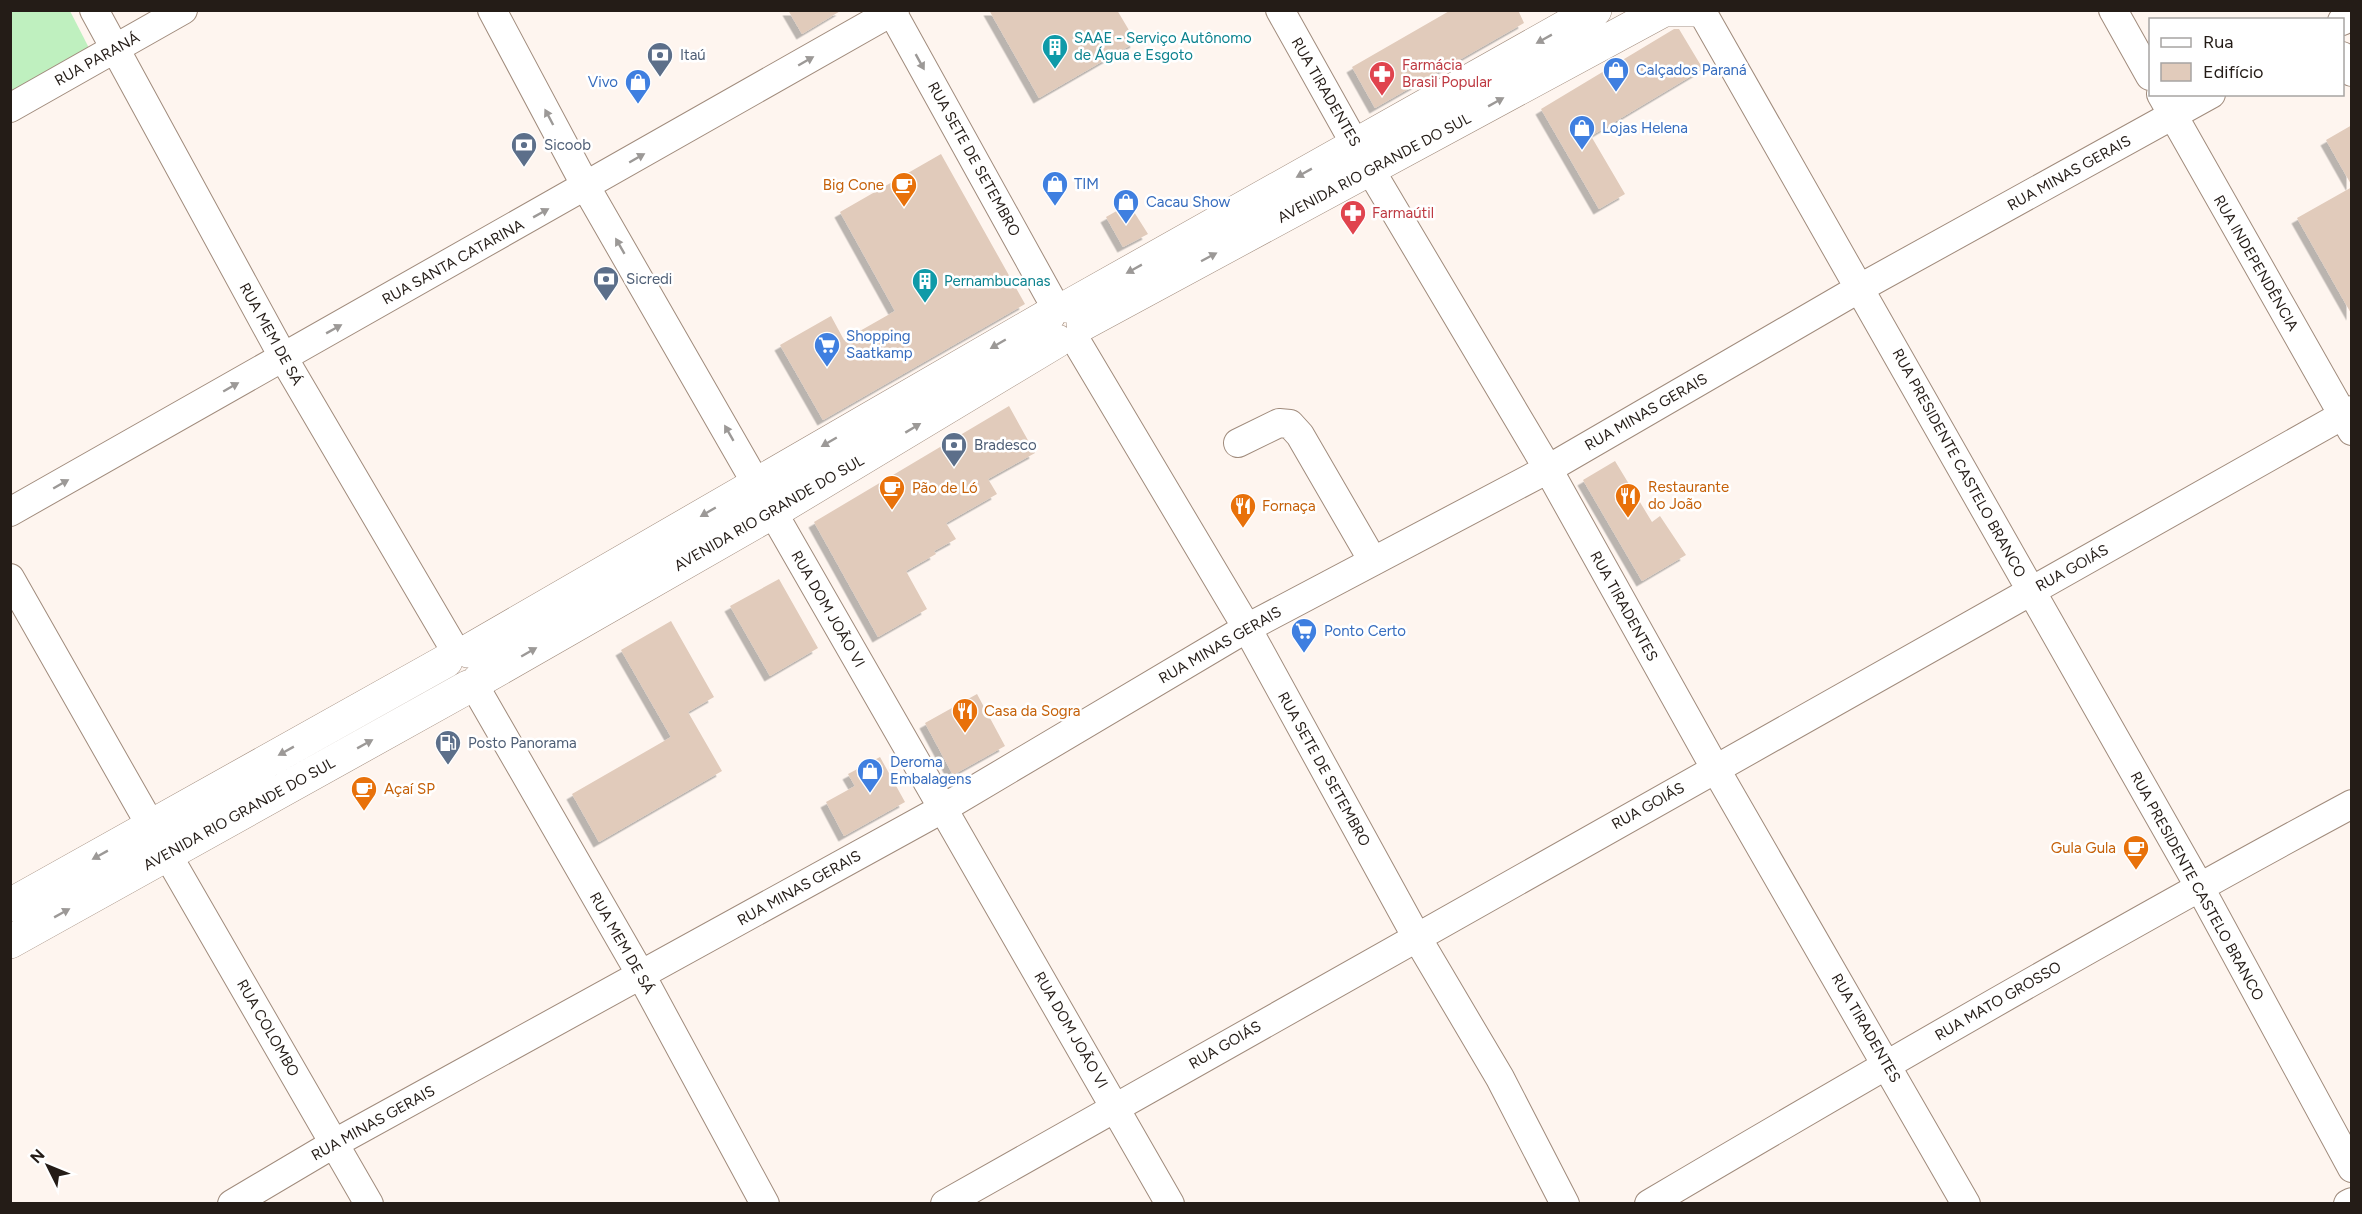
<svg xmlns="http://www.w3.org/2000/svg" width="2362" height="1214" viewBox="0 0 2362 1214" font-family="Figtree,sans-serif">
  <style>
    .green { fill: #bff0bf }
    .building { fill: #e1cbbb; filter: url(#shadow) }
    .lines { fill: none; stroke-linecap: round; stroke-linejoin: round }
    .minor-casing { stroke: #a08b7c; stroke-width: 30 }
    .major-casing { stroke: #a08b7c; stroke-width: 34 }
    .minor { stroke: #fff; stroke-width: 28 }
    .major { stroke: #fff; stroke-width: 33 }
    .oneway { fill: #9c9997 }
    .labels { text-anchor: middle; stroke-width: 5; stroke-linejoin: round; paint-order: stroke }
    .culture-label { font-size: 15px; fill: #0d838f; stroke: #fff; text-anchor: start }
    .service-label { font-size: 15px; fill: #4e5e75; stroke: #fff; text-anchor: start }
    .street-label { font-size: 15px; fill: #241c17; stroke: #fff }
    .health-label { font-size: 15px; fill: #be3a42; stroke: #fff; text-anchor: start }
    .shop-label { font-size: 15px; fill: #366cbe; stroke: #fff; text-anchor: start }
    .food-label { font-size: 15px; fill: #c56008; stroke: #fff; text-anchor: start }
  </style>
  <defs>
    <filter id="shadow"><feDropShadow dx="-5.5" dy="5.5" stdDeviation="0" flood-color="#0004"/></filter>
  </defs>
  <rect width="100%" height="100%" fill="#fef5ef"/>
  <!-- green -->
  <path class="green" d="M11,11H70L89,48L11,95Z"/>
  <!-- building -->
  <path class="building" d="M788,10H842L802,34Z
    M989,10H1117L1136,42L1039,98Z
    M1451,10H1518L1524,23L1375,108L1352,67Z
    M1674,29H1679L1703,69L1591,136L1625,194L1599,209L1541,109Z
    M2352,125V186L2326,140Z
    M941,154L1025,304L823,420L780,345L831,316L844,340L895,311L840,212Z
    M2352,187V315L2297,218Z
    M1129,204L1148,234L1123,247L1106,217Z
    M1009,406L1035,453L988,479L997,494L946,523L956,539L934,551L936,554L906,571L927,609L878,637L814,522Z
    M1615,461L1652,522L1660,516L1686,555L1642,581L1583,480Z
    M779,579L818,648L770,676L730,606Z
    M671,621L714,697L688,712L722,771L599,842L572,794L671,737L621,650Z
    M977,694L1005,746L953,775L925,723Z
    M880,757L905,802L844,836L826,802L855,786L848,774Z"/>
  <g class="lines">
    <!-- minor casing -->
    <g class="minor-casing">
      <path id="minor" d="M94,10L287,364L456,652
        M492,10L590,194L1170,1204
        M891,10L1056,308
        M1280,10L1355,144L1548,469L1715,768L1966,1204
        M1701,10L2199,886L2352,1168
        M2113,10L2150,76
        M2342,21L2352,16
        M2342,56L2352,72
        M2161,94L2352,431
        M10,108L183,10
        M1075,339L1247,628L1416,936L1500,1078L1565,1204
        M1238,443L1279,423L1290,424L1300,435L1373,561
        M10,512L895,10
        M10,578L151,826
        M474,685L641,975L765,1204
        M167,854L369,1204
        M232,1204L335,1143L942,809L1247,628L1548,469L1860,288L2211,94
        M945,1204L2352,410
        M1649,1204C1881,1067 2114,932 2352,804
        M2348,1204L2352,1202"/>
    </g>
    <!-- major casing -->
    <g class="major-casing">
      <path id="major" d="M1671,10H1693
        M1069,306L1595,10
        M1083,324L1664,10
        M468,651L1049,315
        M478,681L773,512L1057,341
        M10,905L446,661
        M10,942L468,687"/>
    </g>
    <!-- minor -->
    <use href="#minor" class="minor"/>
    <!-- major -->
    <use href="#major" class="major"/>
  </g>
  <!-- one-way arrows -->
  <defs><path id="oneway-solid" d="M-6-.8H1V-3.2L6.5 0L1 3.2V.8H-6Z" transform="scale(1.5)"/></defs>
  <g class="oneway">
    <use href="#oneway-solid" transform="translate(1544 39) rotate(151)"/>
    <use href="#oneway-solid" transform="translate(806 61) rotate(-30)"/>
    <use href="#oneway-solid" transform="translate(920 62) rotate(61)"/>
    <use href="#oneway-solid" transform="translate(1496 102) rotate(-29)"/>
    <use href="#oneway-solid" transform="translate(549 117) rotate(-118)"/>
    <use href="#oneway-solid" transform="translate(637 158) rotate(-30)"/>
    <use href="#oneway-solid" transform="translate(1304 173) rotate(151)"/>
    <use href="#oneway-solid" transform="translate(541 213) rotate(-29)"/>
    <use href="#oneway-solid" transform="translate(620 246) rotate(-120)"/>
    <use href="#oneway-solid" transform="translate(1209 257) rotate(-28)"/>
    <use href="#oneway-solid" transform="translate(1134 269) rotate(151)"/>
    <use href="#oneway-solid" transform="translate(334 329) rotate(-29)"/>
    <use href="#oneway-solid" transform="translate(998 344) rotate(150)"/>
    <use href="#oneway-solid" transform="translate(231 387) rotate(-30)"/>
    <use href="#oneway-solid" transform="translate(913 428) rotate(-31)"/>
    <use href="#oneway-solid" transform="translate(729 433) rotate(-120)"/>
    <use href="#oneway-solid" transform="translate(829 442) rotate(150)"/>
    <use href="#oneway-solid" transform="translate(61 484) rotate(-30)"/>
    <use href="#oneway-solid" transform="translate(708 512) rotate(150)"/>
    <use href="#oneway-solid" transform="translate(529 652) rotate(-30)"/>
    <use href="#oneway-solid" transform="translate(365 744) rotate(-29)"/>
    <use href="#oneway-solid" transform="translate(286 751) rotate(151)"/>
    <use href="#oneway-solid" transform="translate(100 855) rotate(151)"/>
    <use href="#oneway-solid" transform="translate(62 913) rotate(-29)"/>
  </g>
  <!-- icons -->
  <defs>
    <g id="building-pin" transform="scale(1.35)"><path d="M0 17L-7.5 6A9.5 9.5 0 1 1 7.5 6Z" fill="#0f9aa8" stroke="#fff"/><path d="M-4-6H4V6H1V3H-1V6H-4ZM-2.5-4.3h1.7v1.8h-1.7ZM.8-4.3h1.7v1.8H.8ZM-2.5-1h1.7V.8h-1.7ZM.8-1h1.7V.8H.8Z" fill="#fff"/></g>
    <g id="bank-pin" transform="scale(1.35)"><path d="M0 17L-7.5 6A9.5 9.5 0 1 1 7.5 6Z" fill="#5c6f8a" stroke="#fff"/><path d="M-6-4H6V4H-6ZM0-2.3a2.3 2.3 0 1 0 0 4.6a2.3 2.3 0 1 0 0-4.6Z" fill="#fff"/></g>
    <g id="shop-pin" transform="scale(1.35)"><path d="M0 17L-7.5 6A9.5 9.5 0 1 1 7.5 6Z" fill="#3f7fe0" stroke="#fff"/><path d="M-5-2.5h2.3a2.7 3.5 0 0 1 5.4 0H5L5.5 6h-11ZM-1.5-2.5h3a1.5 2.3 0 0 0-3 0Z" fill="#fff"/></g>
    <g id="pharmacy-pin" transform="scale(1.35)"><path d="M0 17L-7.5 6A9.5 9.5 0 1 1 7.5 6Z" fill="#e0444e" stroke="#fff"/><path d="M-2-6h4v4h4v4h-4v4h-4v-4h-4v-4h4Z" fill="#fff"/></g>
    <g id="cafe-pin" transform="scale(1.35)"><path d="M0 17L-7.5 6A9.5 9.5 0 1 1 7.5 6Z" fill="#e8710a" stroke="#fff"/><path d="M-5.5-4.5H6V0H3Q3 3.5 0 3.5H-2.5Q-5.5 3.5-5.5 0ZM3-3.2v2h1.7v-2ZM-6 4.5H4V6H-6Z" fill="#fff"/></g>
    <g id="supermarket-pin" transform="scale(1.35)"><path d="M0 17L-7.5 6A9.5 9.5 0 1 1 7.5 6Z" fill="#3f7fe0" stroke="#fff"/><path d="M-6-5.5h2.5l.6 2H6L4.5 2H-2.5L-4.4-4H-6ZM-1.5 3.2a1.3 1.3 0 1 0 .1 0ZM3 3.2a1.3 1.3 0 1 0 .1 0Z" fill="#fff"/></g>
    <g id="restaurant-pin" transform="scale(1.35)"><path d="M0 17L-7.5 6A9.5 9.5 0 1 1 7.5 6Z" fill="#e8710a" stroke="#fff"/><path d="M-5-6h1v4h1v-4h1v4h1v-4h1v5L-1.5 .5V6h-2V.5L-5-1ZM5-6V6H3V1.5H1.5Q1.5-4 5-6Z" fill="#fff"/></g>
    <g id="fuel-pin" transform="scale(1.35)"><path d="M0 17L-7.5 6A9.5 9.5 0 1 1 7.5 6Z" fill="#5c6f8a" stroke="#fff"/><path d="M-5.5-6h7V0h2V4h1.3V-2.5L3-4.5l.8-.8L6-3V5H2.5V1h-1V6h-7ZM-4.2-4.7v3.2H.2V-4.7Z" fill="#fff"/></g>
  </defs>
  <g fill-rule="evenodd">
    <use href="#building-pin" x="1055" y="47"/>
    <use href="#bank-pin" x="660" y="55"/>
    <use href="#shop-pin" x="1616" y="70"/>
    <use href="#pharmacy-pin" x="1382" y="74"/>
    <use href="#shop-pin" x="638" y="82"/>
    <use href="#shop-pin" x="1582" y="128"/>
    <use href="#bank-pin" x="524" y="145"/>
    <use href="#shop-pin" x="1055" y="184"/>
    <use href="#cafe-pin" x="904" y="185"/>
    <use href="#shop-pin" x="1126" y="202"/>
    <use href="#pharmacy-pin" x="1353" y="213"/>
    <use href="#bank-pin" x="606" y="279"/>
    <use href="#building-pin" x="925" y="281"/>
    <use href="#supermarket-pin" x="827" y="345"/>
    <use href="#bank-pin" x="954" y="445"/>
    <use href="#cafe-pin" x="892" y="488"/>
    <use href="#restaurant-pin" x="1628" y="496"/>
    <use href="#restaurant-pin" x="1243" y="506"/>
    <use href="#supermarket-pin" x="1304" y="631"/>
    <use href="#restaurant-pin" x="965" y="711"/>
    <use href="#fuel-pin" x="448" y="743"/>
    <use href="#shop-pin" x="870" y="771"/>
    <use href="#cafe-pin" x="364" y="789"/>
    <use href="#cafe-pin" x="2136" y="848"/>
  </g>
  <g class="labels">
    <!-- culture labels -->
    <g class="culture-label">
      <text x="1074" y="43">SAAE - Serviço Autônomo<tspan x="1074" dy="17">de Água e Esgoto</tspan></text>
      <text x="944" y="286">Pernambucanas</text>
    </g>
    <!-- service labels -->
    <g class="service-label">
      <text x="680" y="60">Itaú</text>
      <text x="544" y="150">Sicoob</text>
      <text x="626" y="284">Sicredi</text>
      <text x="974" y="450">Bradesco</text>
      <text x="468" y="748">Posto Panorama</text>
    </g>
    <!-- street labels -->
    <g class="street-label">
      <text transform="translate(97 59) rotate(-29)" y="5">RUA PARANÁ</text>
      <text transform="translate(1326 92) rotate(60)" y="5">RUA TIRADENTES</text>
      <text transform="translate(974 159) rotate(61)" y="5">RUA SETE DE SETEMBRO</text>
      <text transform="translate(1374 168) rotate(-28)" y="5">AVENIDA RIO GRANDE DO SUL</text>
      <text transform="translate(2069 173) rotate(-29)" y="5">RUA MINAS GERAIS</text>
      <text transform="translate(453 262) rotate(-29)" y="5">RUA SANTA CATARINA</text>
      <text transform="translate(2256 263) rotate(60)" y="5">RUA INDEPENDÊNCIA</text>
      <text transform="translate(271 334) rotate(61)" y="5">RUA MEM DE SÁ</text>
      <text transform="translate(1646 412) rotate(-30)" y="5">RUA MINAS GERAIS</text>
      <text transform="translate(1959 463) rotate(61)" y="5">RUA PRESIDENTE CASTELO BRANCO</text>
      <text transform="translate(769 513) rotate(-30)" y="5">AVENIDA RIO GRANDE DO SUL</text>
      <text transform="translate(2072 568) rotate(-29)" y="5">RUA GOIÁS</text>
      <text transform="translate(1624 606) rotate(61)" y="5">RUA TIRADENTES</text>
      <text transform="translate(828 609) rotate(60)" y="5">RUA DOM JOÃO VI</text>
      <text transform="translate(1220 645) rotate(-30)" y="5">RUA MINAS GERAIS</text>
      <text transform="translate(1324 769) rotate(61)" y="5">RUA SETE DE SETEMBRO</text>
      <text transform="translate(1648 806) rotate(-29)" y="5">RUA GOIÁS</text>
      <text transform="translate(239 814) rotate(-29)" y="5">AVENIDA RIO GRANDE DO SUL</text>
      <text transform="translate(2197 886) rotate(61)" y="5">RUA PRESIDENTE CASTELO BRANCO</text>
      <text transform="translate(799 888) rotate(-29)" y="5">RUA MINAS GERAIS</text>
      <text transform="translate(622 943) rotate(60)" y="5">RUA MEM DE SÁ</text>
      <text transform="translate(1998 1001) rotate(-30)" y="5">RUA MATO GROSSO</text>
      <text transform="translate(268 1028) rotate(60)" y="5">RUA COLOMBO</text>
      <text transform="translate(1866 1028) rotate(60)" y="5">RUA TIRADENTES</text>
      <text transform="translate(1071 1030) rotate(60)" y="5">RUA DOM JOÃO VI</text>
      <text transform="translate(1225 1045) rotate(-30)" y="5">RUA GOIÁS</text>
      <text transform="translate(373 1123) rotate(-29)" y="5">RUA MINAS GERAIS</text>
    </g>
    <!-- health labels -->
    <g class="health-label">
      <text x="1402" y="70">Farmácia<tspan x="1402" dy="17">Brasil Popular</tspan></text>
      <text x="1372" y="218">Farmaútil</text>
    </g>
    <!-- shop labels -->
    <g class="shop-label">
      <text x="1636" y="75">Calçados Paraná</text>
      <text x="618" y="87" text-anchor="end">Vivo</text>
      <text x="1602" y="133">Lojas Helena</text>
      <text x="1074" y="189">TIM</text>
      <text x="1146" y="207">Cacau Show</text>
      <text x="846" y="341">Shopping<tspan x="846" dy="17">Saatkamp</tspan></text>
      <text x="1324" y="636">Ponto Certo</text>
      <text x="890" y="767">Deroma<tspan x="890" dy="17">Embalagens</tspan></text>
    </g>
    <!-- food labels -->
    <g class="food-label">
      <text x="884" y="190" text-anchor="end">Big Cone</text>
      <text x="1648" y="492">Restaurante<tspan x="1648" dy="17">do João</tspan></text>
      <text x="912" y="493">Pão de Ló</text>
      <text x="1262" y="511">Fornaça</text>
      <text x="984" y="716">Casa da Sogra</text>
      <text x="384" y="794">Açaí SP</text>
      <text x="2116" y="853" text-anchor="end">Gula Gula</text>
    </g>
  </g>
  <!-- border -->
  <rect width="2362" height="1214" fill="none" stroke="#241c17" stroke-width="24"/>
  <!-- legend -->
  <rect x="2149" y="18" width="195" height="78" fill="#ffffff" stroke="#a7a4a2" stroke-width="1.5"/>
  <rect x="2161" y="38" width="30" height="9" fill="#ffffff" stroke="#a7a4a2" stroke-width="1.5"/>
  <text x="2203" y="48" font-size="18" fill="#241c17">Rua</text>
  <rect x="2161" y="63" width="30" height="18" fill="#e1cbbb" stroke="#a7a4a2" stroke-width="1.5"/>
  <text x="2203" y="78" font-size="18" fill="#241c17">Edifício</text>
  <!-- north arrow -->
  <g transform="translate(48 1166) rotate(313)" stroke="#ffffff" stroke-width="4.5" paint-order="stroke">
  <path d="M0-4.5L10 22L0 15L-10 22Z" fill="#241c17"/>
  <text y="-9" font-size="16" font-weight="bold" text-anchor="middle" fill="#241c17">N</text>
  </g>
</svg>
